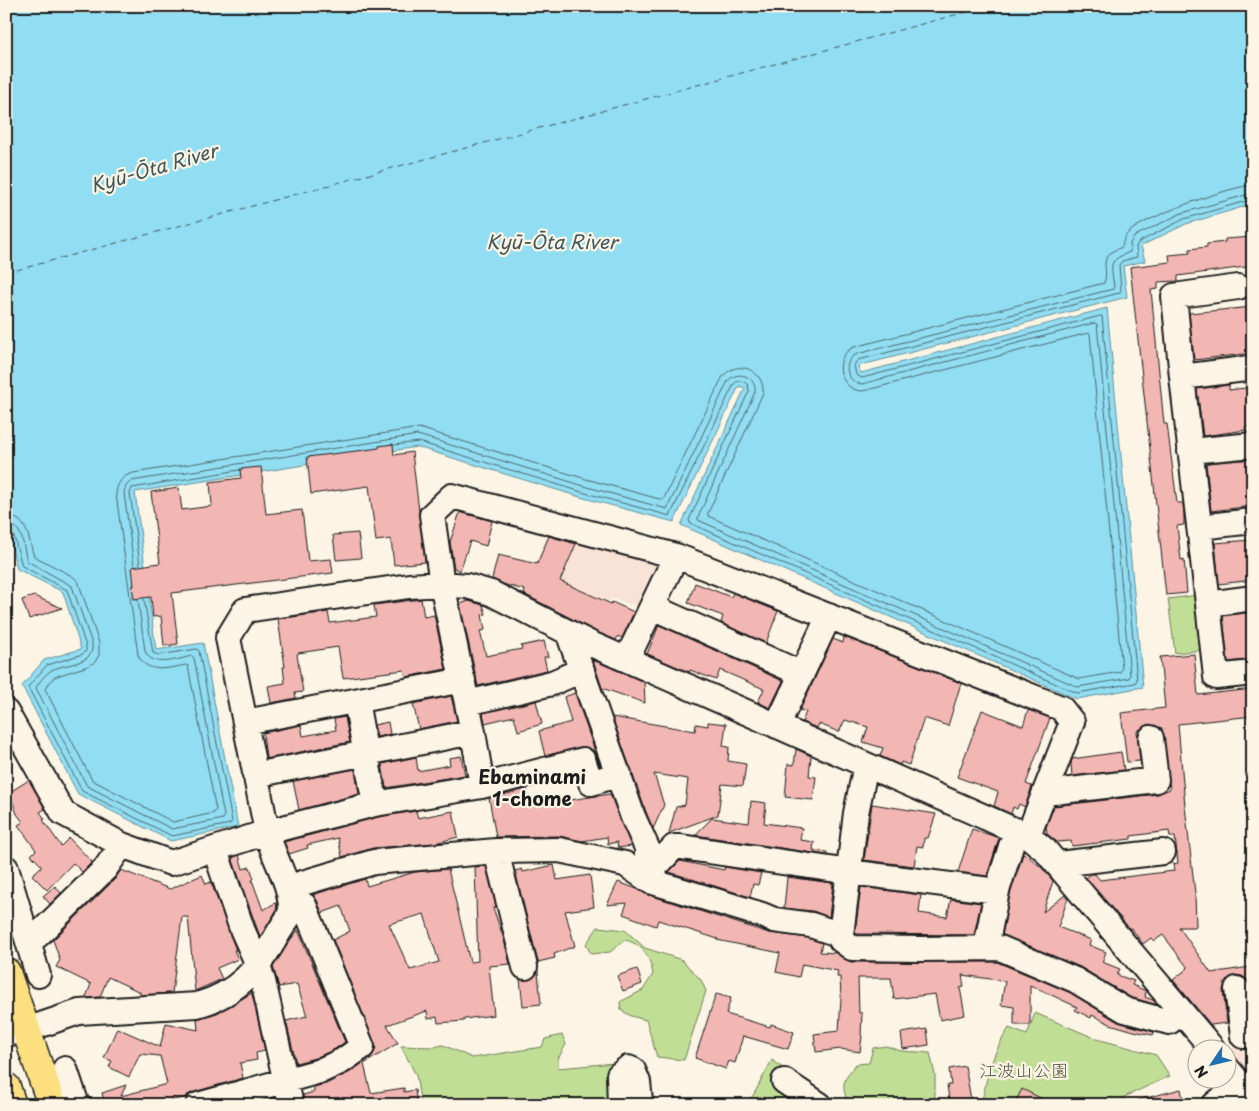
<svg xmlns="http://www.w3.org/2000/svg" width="1259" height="1111" viewBox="0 0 1259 1111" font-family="'Playpen Sans','Klee One',sans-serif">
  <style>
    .built { fill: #f9e2d6 }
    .green { fill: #c1de96; stroke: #6e7d59 }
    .water { fill: #91ddf1; stroke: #62909c }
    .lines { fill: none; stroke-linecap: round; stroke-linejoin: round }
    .shore { stroke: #4b6971; stroke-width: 1 }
    .ferry { stroke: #3f565c; stroke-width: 1; stroke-dasharray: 6 5; stroke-linecap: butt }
    .building { fill: #f2b6b3; stroke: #1c1c1c; fill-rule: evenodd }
    .minor-casing { stroke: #1c1c1c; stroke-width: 28 }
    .highway-casing { stroke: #1c1c1c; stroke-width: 31 }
    .minor { stroke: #fcf5e5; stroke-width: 24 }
    .highway { stroke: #fce080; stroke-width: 28 }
    .labels { text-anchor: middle; stroke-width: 4.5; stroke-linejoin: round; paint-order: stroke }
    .park-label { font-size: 18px; fill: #4e5641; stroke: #fcf5e5 }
    .water-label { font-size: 19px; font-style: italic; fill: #3f565c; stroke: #fcf5e5 }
    .neighbourhood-label { font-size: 19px; font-weight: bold; fill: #1c1c1c; stroke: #fcf5e5 }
  </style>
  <rect width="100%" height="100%" fill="#fcf5e5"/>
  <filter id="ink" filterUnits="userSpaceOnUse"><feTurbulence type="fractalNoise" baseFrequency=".02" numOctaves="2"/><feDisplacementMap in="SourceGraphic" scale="10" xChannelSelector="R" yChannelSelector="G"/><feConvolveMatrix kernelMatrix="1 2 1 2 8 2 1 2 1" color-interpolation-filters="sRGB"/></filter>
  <g filter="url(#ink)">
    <!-- built -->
    <path class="built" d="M549,531L656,557L663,568L643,608L611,598L594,635L521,599Z
      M1253,1043V1088L1231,1062L1234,1045Z"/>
    <!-- green -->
    <path class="green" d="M1198,595L1204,650L1175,653L1168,599Z
      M598,927L625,930L645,948L682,960L701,980L706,991L684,1060L657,1057L646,1020L631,1016L621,1010L620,1002L643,990L653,974C650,957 643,944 625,940L610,952L591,954L586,944Z
      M1035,1013L1097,1039L1156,1055L1170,1076L1122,1098L1126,1102L1125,1105H981C988,1073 991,1056 1009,1028L1027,1035Z
      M562,1035L566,1044L558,1059V1068L615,1063L616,1105H421L416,1075L401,1046L434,1047L443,1045L472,1058L542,1047L545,1039Z
      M886,1046L901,1051L930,1053L935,1075V1105H849C840,1085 843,1080 856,1064L869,1063L873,1048Z
      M772,1060L816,1093L840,1105H745L754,1094Z"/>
    <!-- water -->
    <path class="water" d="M6,6H1253V204L1186,224L1141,246L1145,261L1123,266L1127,297L858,366L861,373L1107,308L1143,687L1077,699L681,525L745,388L739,386L674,522L580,497L417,447L135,492L156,650L203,643L238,827L171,841L78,794L22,686L44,660L81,649L63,592L17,569L8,533H6Z"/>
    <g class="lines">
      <!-- shore -->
      <path class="shore" d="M394,445L419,442L582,492L670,516L734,384C738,379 744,381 748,385L749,391L689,520L690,523L1077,693L1135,683L1137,680L1102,316H1100L862,378L856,375L854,365L858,360L1119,293L1121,291L1119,265L1122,261L1137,257L1136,246L1139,242L1184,219L1253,199
        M6,516C29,517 28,540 34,556L72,576L78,581L99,643V655L95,662L88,666L54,677L45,689L92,780L173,822L214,813L216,810L188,666L186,665C169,668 147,675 138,655L116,494C117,483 122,476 133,473L419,428L586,479L663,500L722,378C735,358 765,369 763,393L708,513V516L1079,679L1120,672L1122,669L1090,334L1088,333L863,391C839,391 831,357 854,347L1104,283C1110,267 1095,257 1122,247C1123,242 1124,237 1128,233C1144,217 1231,186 1253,185
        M6,523C24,525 23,548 27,561L72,586L92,644C95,665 65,663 52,670C46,673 39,682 36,688L87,786L172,829L223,819L224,816L194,658L192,656C178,659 152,669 145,651L138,600
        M6,530H10L13,533L22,566L67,590L86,646V651L83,654L47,665L28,687L82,791L172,836L230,824L232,821L199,651L197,649L158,655L153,653L144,599
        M140,565L130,493L132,488L239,470
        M134,566L124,493L126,486L131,481L418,435L584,486L667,509L728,381C738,369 757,377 755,392L698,517V520L1078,687L1129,678L1130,675L1097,324L1094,323L862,384C846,383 841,361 857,354L1113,289L1114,286C1111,264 1107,261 1130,252V243L1135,236L1182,213L1253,193"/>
      <!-- ferry -->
      <path class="ferry" d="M6,273L988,6"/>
    </g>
    <!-- building -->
    <path class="building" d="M1253,237V266L1178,276V281L1158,282V289L1151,290L1164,424H1167L1177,503H1183L1184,516V525L1177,526L1181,560L1184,559L1187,593L1166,595L1130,267L1170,262L1169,255L1190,253L1189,249L1207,247V244L1225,242V239Z
      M1253,307V353L1194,360L1189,313Z
      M1229,385V390L1253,387V426L1245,427L1246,430L1203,436L1197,389Z
      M393,444L394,455L412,452L425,562L394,565L391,539L376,541L369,486L311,494L307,457L365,450L379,448V446Z
      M1253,459V506L1211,511L1206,463Z
      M261,467L266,514L302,510L308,561L331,559L333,573L172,593L178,644L164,646L161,616L153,617L151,597L134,599L132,586H134L132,567L160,563L151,492L179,488L182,510L212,506L210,482L241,478L240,469Z
      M460,512L492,521L486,546L470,541L460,571L454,568L450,542Z
      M358,533L361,558L336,560L333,535Z
      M549,536L576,544L560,581L611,604L612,602L634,612L622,638L618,636L616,640L597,632L524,594L525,590L506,585L492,579L498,555L537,564Z
      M1251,540L1253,580L1219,584L1215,543Z
      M695,583L731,597L733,593L778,611L766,643L721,623L723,616L688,603Z
      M34,596L62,608L29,619L22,600Z
      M421,599L424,617L434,615L446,669L406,677L404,670L343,678L338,647L298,653L297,655L303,692L295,693L296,698L271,703L268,686L285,683L283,667H285L278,619L328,612L330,623L376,617L374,605Z
      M469,601L483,605L486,614L482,615L485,630L480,631L486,656L522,649L521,646L544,641L548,657H544L547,670L478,686L460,604Z
      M1253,612V659L1228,662L1223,616Z
      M659,625L783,681L770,708L758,702L764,689L720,670L716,680L690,670L689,672L647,654Z
      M844,637L961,683L948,726L924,718L909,765L901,762L900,765L880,756L883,748L863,742L868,727L845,720L839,732L819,724L817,728L802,722L806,712L800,710L833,639L843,643Z
      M1194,654L1198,695L1253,689V716L1178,724L1185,806L1195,893L1196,927H1179L1211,973L1250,967V973L1253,972V1004L1251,987L1248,980L1242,976L1236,975L1229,978L1225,983L1223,990L1227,1023L1211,1025L1173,980L1188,968L1163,935L1154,941L1151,938L1143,944L1131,928L1130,929L1086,878L1091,874H1095L1100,880L1174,871L1173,864L1178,863L1175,837H1170L1169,831L1131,836V839L1072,846L1071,841L1057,842L1047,834L1046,827L1054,806L1158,794L1170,789L1162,728L1149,724L1137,731L1140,761L1127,762L1121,713L1165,708L1160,657Z
      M593,660L644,682L645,703L602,688Z
      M575,693L600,766L593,750L586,747H580L545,756L539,731L571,722L564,697Z
      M451,696L457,721L419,729L413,704Z
      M536,701L542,724L518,731L514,716L485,723L483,713Z
      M982,710L1023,726L1028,710L1050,718L1026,784L1032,786L1025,807L1019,804L1017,809L1013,807L1011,814L994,806L998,792L957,777Z
      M345,717L350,742L266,759L263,733L301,725L303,736L336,730L334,719Z
      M612,717L695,731L696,724L708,726V722L726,724L723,746L729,747L728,761L746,764L743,786L722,784L718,815L669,833L676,807L685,805L688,779L654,774L664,805L653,829L646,812Z
      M388,722L390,734L377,737L374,725Z
      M796,749L811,756L809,776L816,777L813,800L785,797L788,764L794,765Z
      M1121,752L1124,770L1072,776L1071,764L1072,759Z
      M461,756L465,775L386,788L382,764L416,757L418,771L450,765L449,758Z
      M355,769L359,794L299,810L293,781Z
      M29,780L45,809L40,812L45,819L43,820L61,846L69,838L92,862L82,872L73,863L47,890L32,875L42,866L31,855L36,850L18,825L23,822L17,814L12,800L10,792Z
      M527,789L530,806L610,794L631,846L618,848L617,842L608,844L607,837L582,841L559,836L496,837L489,798Z
      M751,801L766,803L764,823L802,828L800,840L814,842L813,850L827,852V855L695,835L712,818L749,823Z
      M872,804L936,814L928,838H924L923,847L917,846L914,866L864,860Z
      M416,811L418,818L453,811L458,837L435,843L373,848L342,857L338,838L307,845L308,848L289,854L284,842L378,817Z
      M972,829L999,838L987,876L958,872Z
      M1023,854L1028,856L1044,870L1053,881L1043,912L1065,895L1068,898L1058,927L1091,940L1089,945L1106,952L1102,962L1120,969L1117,975L1134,981L1132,985L1146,991L1145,997L1153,1000L1157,1005L1130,997L1080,967L1002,935L1010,894Z
      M239,855L243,869L250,867L254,879L252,880L263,910L277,902L276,911L260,937L232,858Z
      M680,861L724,870L725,867L761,873L758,885L753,884L750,897L669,872Z
      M554,865L557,880L590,875L594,907L565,911L575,946L554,954L555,958L538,962L515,871L522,869L523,872Z
      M486,866L496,907L493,908L503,936L510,964L489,966L494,1015L464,1019V1021L438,1023L437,1017L428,1019L427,1011L387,1025L398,1043L364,1064L371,1093L404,1088V1092L415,1090L417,1105H345V1100L304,1105L303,1095L314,1092V1087L326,1084L350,1072L370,1058L374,1053L376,1047L333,940L350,931L341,906L322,913L317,900L312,895L365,879L367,886L415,872L448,869L470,962L478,961L475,867ZM424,914L439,962L410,970L389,924Z
      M121,870L170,889L202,875L206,884L211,882L236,950H234L238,959L217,968L222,979L195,991L188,917H182L172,993L140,995V992L108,977L100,997L88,998L86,997L91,984L56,967L60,960L53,940L115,879Z
      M787,877L833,883L829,917L813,911L784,908Z
      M618,882L637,889L646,894L769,933L808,938L822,943L820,952L836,953L844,959L851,962H997L1069,992L1118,1022L1154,1032L1153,1035L1134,1031L1110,1024L1092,1015L1091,1018L1075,1010L1077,1007L1030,985V1025H1014V1007L1001,1005L1005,981L962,975L964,987L960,988L965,1015L940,1020L935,994L894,999L891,978H858L859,1013H862L861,1035L862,1036L860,1052L841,1049L816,1052L814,1034L839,1031L841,998L840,977H837L838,971L802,964L799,977L776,972L780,953L717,940L718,939L658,920L656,926L623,914L627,903L607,905Z
      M55,886L61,893L50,904L43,896Z
      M861,887L921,895L919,913L947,917L951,899L981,903L974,935L857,934L855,933Z
      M298,930L345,1042L335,1049L315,1058L296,1063L286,1021L307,1016L297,984L279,987L273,967L291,939Z
      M637,969L642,984L623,991L617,976Z
      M538,972L541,1004L523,1006L520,979L529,980L534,977Z
      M252,993L265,1051L256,1053L257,1060L240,1063L243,1078L194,1092L187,1095V1097L155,1105H105L102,1093L126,1085L121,1096L167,1084L160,1056L140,1054L129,1077L109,1067L112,1061L104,1058L117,1028L160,1047L166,1023L198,1030L197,1019L217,1013Z
      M716,994L731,998L726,1014L770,1027L771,1024L794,1032L788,1049L743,1036L735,1063L729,1061L726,1069L695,1058Z
      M927,1029L929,1045L903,1049L901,1033Z
      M965,1066L972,1105H950L947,1085H951L949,1069Z
      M1022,1089L1055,1105H1014Z
      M1181,1089L1184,1105H1139L1138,1100Z"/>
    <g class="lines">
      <!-- minor casing -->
      <g class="minor-casing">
        <path id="minor" d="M1182,377L1174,296L1238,287
          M1190,451L1253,445
          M1199,527L1253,521
          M1253,598L1208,604L1216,677L1253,673
          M1208,604L1182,377L1253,368
          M652,607L802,674
          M568,632L633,817L648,850L643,876
          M627,659L676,556
          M356,701L375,804
          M467,703L552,683L582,670
          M6,712L63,813L122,845L171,863L267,832L375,804L482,786L583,760L591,783L619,774
          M245,722L463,680
          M777,726L829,616
          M255,775L473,732
          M482,786L473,732L442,584L432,515L452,496L676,556L1061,708L1072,722L1028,836
          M1045,793L1156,780L1151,738
          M215,850L242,929L258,965L263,981L291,1105
          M496,851L525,967
          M1058,864L1163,852
          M6,868L38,975
          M643,876L658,864L674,847H681L850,872L997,891
          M289,887L374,862L496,851L559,850L625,864L650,881L762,915L774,920L811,925L841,935V940L852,948L920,949L1000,948L1075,980L1125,1010L1169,1022L1181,1013
          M841,935L856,813L866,765
          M27,938L37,936L105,869L122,845
          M986,947L997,891L1016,830
          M1237,989L1243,1036
          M6,1034L26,1030L79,1012L197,1005C238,994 259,968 279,932C283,925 291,916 291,908C290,881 273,858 267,832L228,638L245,610L409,586L442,584L467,586L491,593L591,644L1028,836L1045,850L1212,1048
          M1226,1067L1253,1099
          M65,1069L77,1105
          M784,1081L820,1105
          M198,1105L320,1071L342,1061L362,1047L304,905L290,898
          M620,1105L619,1075L628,1068L633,1070L638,1082L640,1101L642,1105
          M1214,1105L1240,1084"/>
      </g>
      <!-- highway casing -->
      <g class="highway-casing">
        <path id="highway" d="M6,972L52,1105
          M6,1087L12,1105"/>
      </g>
      <!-- minor -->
      <use href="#minor" class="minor"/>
      <!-- highway -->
      <use href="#highway" class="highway"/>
    </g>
  </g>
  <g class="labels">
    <!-- park labels -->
    <g class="park-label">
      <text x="1024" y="1077">江波山公園</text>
    </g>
    <!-- water labels -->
    <g class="water-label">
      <text transform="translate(154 168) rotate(-16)" y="7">Kyū-Ōta River</text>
      <text x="552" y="249">Kyū-Ōta River</text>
    </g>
    <!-- neighbourhood labels -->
    <g class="neighbourhood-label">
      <text x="532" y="784">Ebaminami<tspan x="532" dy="22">1-chome</tspan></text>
    </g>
  </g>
  <!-- margin -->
  <rect width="1259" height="1111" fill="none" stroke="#fcf5e5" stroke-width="25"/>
  <rect x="12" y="12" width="1234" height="1086" fill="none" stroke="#1c1c1c" stroke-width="2" filter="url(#ink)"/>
  <!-- north arrow -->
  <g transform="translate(1212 1064) rotate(235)"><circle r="24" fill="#fcf5e5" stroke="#a29e95"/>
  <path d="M0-4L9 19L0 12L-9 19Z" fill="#1f6fb2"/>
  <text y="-8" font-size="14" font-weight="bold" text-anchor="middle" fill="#1c1c1c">N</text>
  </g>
</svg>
